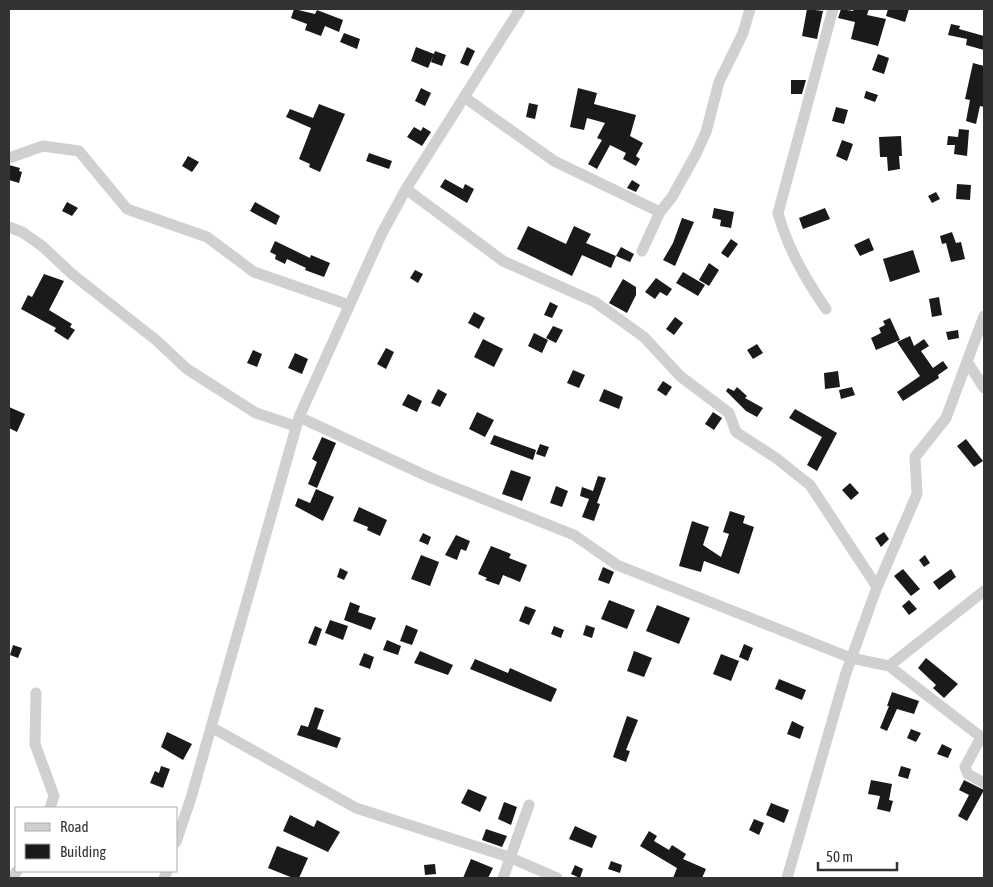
<svg xmlns="http://www.w3.org/2000/svg" width="993" height="887" viewBox="0 0 993 887" font-family="'Asap Condensed',sans-serif">
  <style>
    .building { fill: #1a1a1a }
    .lines { fill: none; stroke-linecap: round; stroke-linejoin: round }
    .minor { stroke: #d0d0d0; stroke-width: 11 }
  </style>
  <rect width="100%" height="100%" fill="#fff"/>
  <!-- building -->
  <path class="building" d="M294,9L315,14L317,10L343,20L339,32L325,26L321,36L305,30L307,24L291,18Z
    M807,9L823,11L817,39L802,36Z
    M841,9L853,11L854,9H869L867,15L886,19L878,46L851,39L855,22L838,18Z
    M888,9H909L905,22L886,16Z
    M951,24L960,26L959,29L984,36V50L966,45L967,39L948,35Z
    M344,33L360,39L357,49L340,42Z
    M416,47L434,54L428,68L411,61Z
    M467,47L475,51L468,66L460,63Z
    M435,51L446,55L442,66L431,62Z
    M878,54L889,58L884,74L872,70Z
    M973,63L984,66V107L980,106L976,124L966,121L970,100L965,99Z
    M791,80H806L802,94H791Z
    M421,88L431,93L425,106L415,101Z
    M578,88L597,93L594,104L636,115L630,136L643,143L636,156L640,159L636,166L623,159L626,153L610,145L597,169L588,164L602,140L597,138L605,123L587,118L584,130L570,127Z
    M866,91L878,95L875,102L864,98Z
    M529,103L538,105L535,119L526,117Z
    M319,104L345,114L320,172L309,167L310,164L299,159L311,128L286,117L290,109L313,118Z
    M836,107L848,110L844,124L832,121Z
    M414,127L421,131L423,127L431,132L422,146L407,137Z
    M959,129L969,130L967,156L954,154L955,145H947L948,136L958,137Z
    M901,136L902,156H899L900,169L888,171L887,157H880L879,137Z
    M842,140L853,144L847,161L836,156Z
    M369,153L392,161L389,169L366,161Z
    M188,156L199,162L192,172L182,166Z
    M9,165L20,168L19,171L22,172L19,183L9,180Z
    M445,179L463,189L465,184L474,189L467,203L440,187Z
    M632,180L640,185L636,192L627,188Z
    M957,184L971,185L970,200L956,199Z
    M936,192L940,199L932,203L928,196Z
    M67,202L78,208L72,216L62,211Z
    M255,202L280,216L276,225L250,211Z
    M714,208L734,212L731,228L720,226L721,220L712,218Z
    M825,208L830,219L803,229L799,218Z
    M682,218L694,222L675,266L663,260L673,243Z
    M528,226L566,244L574,226L591,234L586,243L616,256L611,268L582,255L572,276L517,249Z
    M952,232L956,243L961,242L965,259L951,262L946,243L942,244L940,236Z
    M869,238L874,250L860,256L854,245Z
    M731,239L738,244L728,258L721,253Z
    M275,241L310,258L311,255L330,263L324,277L305,270L306,268L287,259L285,264L275,259L276,255L270,252Z
    M621,247L634,254L630,262L616,256Z
    M913,250L920,272L890,282L883,259Z
    M709,263L719,270L709,286L699,280Z
    M415,270L423,274L418,283L410,278Z
    M683,272L705,285L698,296L676,283Z
    M44,274L64,281L49,310L72,324L70,327L75,330L68,340L54,331L56,328L21,309L28,295L32,297Z
    M656,278L672,289L667,296L660,292L655,299L645,292Z
    M623,279L636,287V295L627,313L609,303Z
    M939,297L942,315L932,317L929,299Z
    M550,302L558,306L552,318L544,315Z
    M474,312L485,318L479,329L468,323Z
    M675,317L683,323L674,335L666,329Z
    M890,318L900,340L876,350L871,338L881,333L879,328L885,325L883,321Z
    M553,326L563,330L556,343L546,338Z
    M958,330L959,338L948,340L946,332Z
    M534,333L548,340L542,353L528,346Z
    M910,336L914,346L924,339L929,346L921,351L933,368L943,361L948,368L938,375L939,378L903,401L897,392L920,376L897,342Z
    M483,339L503,349L494,367L474,357Z
    M757,344L763,353L753,359L747,350Z
    M386,348L394,352L386,369L377,364Z
    M253,350L262,354L257,367L247,363Z
    M295,353L308,359L302,374L288,368Z
    M573,370L585,375L579,388L567,383Z
    M838,371L840,387L825,389L824,373Z
    M663,381L672,387L666,396L657,390Z
    M737,387L747,396L745,398L763,408L757,417L746,411L726,391L728,388L734,391Z
    M852,387L855,395L841,399L839,390Z
    M438,389L447,394L440,407L431,403Z
    M604,389L623,397L619,409L599,401Z
    M408,394L422,401L417,412L402,405Z
    M9,407L25,414L17,432L9,428Z
    M795,409L837,433L817,471L807,465L822,437L789,418Z
    M477,412L494,420L485,437L469,429Z
    M713,412L722,418L714,430L705,424Z
    M494,435L536,450L533,460L490,444Z
    M322,437L336,443L317,488L308,484L317,462L312,459Z
    M966,439L983,461L974,467L957,446Z
    M540,444L549,447L545,457L536,454Z
    M511,470L531,477L522,501L502,494Z
    M598,476L606,478L597,503L600,504L594,521L582,517L589,499L580,496L582,487L593,491Z
    M850,483L859,493L851,500L842,490Z
    M556,486L568,491L562,507L550,503Z
    M316,489L334,497L323,521L295,506L298,498L310,503Z
    M359,507L387,520L380,536L367,530L368,527L353,521Z
    M730,511L745,516L743,523L754,527L739,574L704,561L701,572L679,566L692,521L709,527L703,545L721,557L729,534L723,532Z
    M884,532L889,539L881,547L875,538Z
    M423,533L431,537L428,545L419,541Z
    M456,535L470,541L466,551L461,549L457,560L445,555Z
    M491,546L511,554L509,558L527,565L520,582L503,575L499,585L485,580L487,578L478,574Z
    M421,555L439,562L430,586L411,579Z
    M925,555L930,563L924,567L919,560Z
    M603,567L614,572L609,584L598,580Z
    M340,568L348,572L344,580L337,577Z
    M903,569L920,589L911,596L894,576Z
    M951,569L956,577L939,590L933,582Z
    M609,600L635,610L627,629L601,619Z
    M909,600L917,609L909,615L902,606Z
    M350,602L360,606L358,612L376,618L371,630L344,620Z
    M657,605L690,618L679,644L646,631Z
    M525,606L536,610L529,625L519,621Z
    M330,620L348,626L343,640L325,633Z
    M406,625L418,630L412,645L400,641Z
    M586,625L595,628L592,638L583,635Z
    M315,626L322,629L316,646L308,643Z
    M554,626L564,630L561,638L551,634Z
    M387,640L401,646L398,655L383,650Z
    M744,644L753,648L748,661L739,657Z
    M13,645L22,648L18,658L10,655Z
    M420,651L453,665L448,675L414,663Z
    M634,651L652,658L644,677L627,671Z
    M364,653L374,657L370,669L359,665Z
    M721,654L739,661L731,681L713,674Z
    M926,658L958,684L944,698L933,688L936,685L918,668Z
    M475,659L508,673L510,668L557,689L551,702L470,669Z
    M779,679L806,690L802,700L775,689Z
    M892,692L919,701L914,714L897,709L887,731L880,728L889,706H887Z
    M315,707L324,710L317,729L341,738L337,748L297,735L301,725L308,727Z
    M627,716L638,720L626,750L630,751L626,762L613,757Z
    M792,721L804,727L800,739L787,734Z
    M911,729L921,733L916,742L907,738Z
    M167,732L192,744L183,760L161,747Z
    M942,744L952,749L948,758L937,754Z
    M161,766L170,769L163,788L150,783L155,771L159,773Z
    M901,766L911,769L908,779L898,776Z
    M871,780L892,784L889,800L893,801L890,812L877,809L880,796L868,794Z
    M964,780L984,790L967,821L958,816L969,795L959,790Z
    M468,789L487,797L480,812L461,803Z
    M504,802L517,807L511,825L498,819Z
    M771,803L789,810L784,823L766,815Z
    M290,815L314,827L317,820L340,832L328,852L283,831Z
    M754,819L764,823L759,835L749,830Z
    M575,826L597,836L592,848L569,839Z
    M486,829L507,836L502,847L482,840Z
    M649,831L657,836L654,841L669,850L672,845L686,854L683,859L706,869L702,878H673L677,868L640,846Z
    M277,846L308,858L299,878H293L268,868Z
    M471,859L493,868L488,878H463Z
    M611,861L622,865L620,873L608,869Z
    M435,864L436,874L425,875L424,865Z
    M575,865L583,869L580,878L571,874Z"/>
  <g class="lines">
    <!-- minor -->
    <path class="minor" d="M464,97L554,161L660,212
      M9,158L43,146L79,151L127,209L207,237L254,272L349,305
      M406,189L503,261L595,302L644,337L680,376L729,413L736,432L776,458L810,485L877,587
      M9,227L22,232L42,246L72,274L156,340L187,369L256,413L295,426
      M642,251L660,212L672,197L696,154L706,132L719,82L743,33L750,9
      M826,309C805,278 788,249 778,213L833,9
      M968,363L984,388
      M299,417L431,478L574,535L617,565L851,658L889,666L981,737L965,767L968,774L984,783
      M889,666L984,591
      M36,693L35,744L54,796L50,808
      M211,727L356,808L509,857L557,878
      M176,842L191,798L299,417L382,233L406,189L520,9
      M12,878L17,871
      M164,878L167,871
      M503,878L529,805
      M787,878L846,673L877,587L917,494L915,457L946,418L984,316"/>
  </g>
  <!-- border -->
  <rect width="993" height="887" fill="none" stroke="#333333" stroke-width="20"/>
  <!-- legend -->
  <rect x="15" y="807" width="162" height="65" fill="#ffffff" stroke="#adadad"/>
  <rect x="25" y="823" width="25" height="8" fill="#d0d0d0" stroke="#adadad"/>
  <text x="60" y="832" font-size="15" fill="#333333">Road</text>
  <rect x="25" y="844" width="25" height="15" fill="#1a1a1a" stroke="#adadad"/>
  <text x="60" y="857" font-size="15" fill="#333333">Building</text>
  <!-- scale -->
  <path d="M818 862v8h79v-8" fill="none" stroke="#333333" stroke-width="2.5"/>
  <text x="826" y="862" font-size="15" fill="#333333" stroke="#ffffff" stroke-width="4" paint-order="stroke">50 m</text>
</svg>
